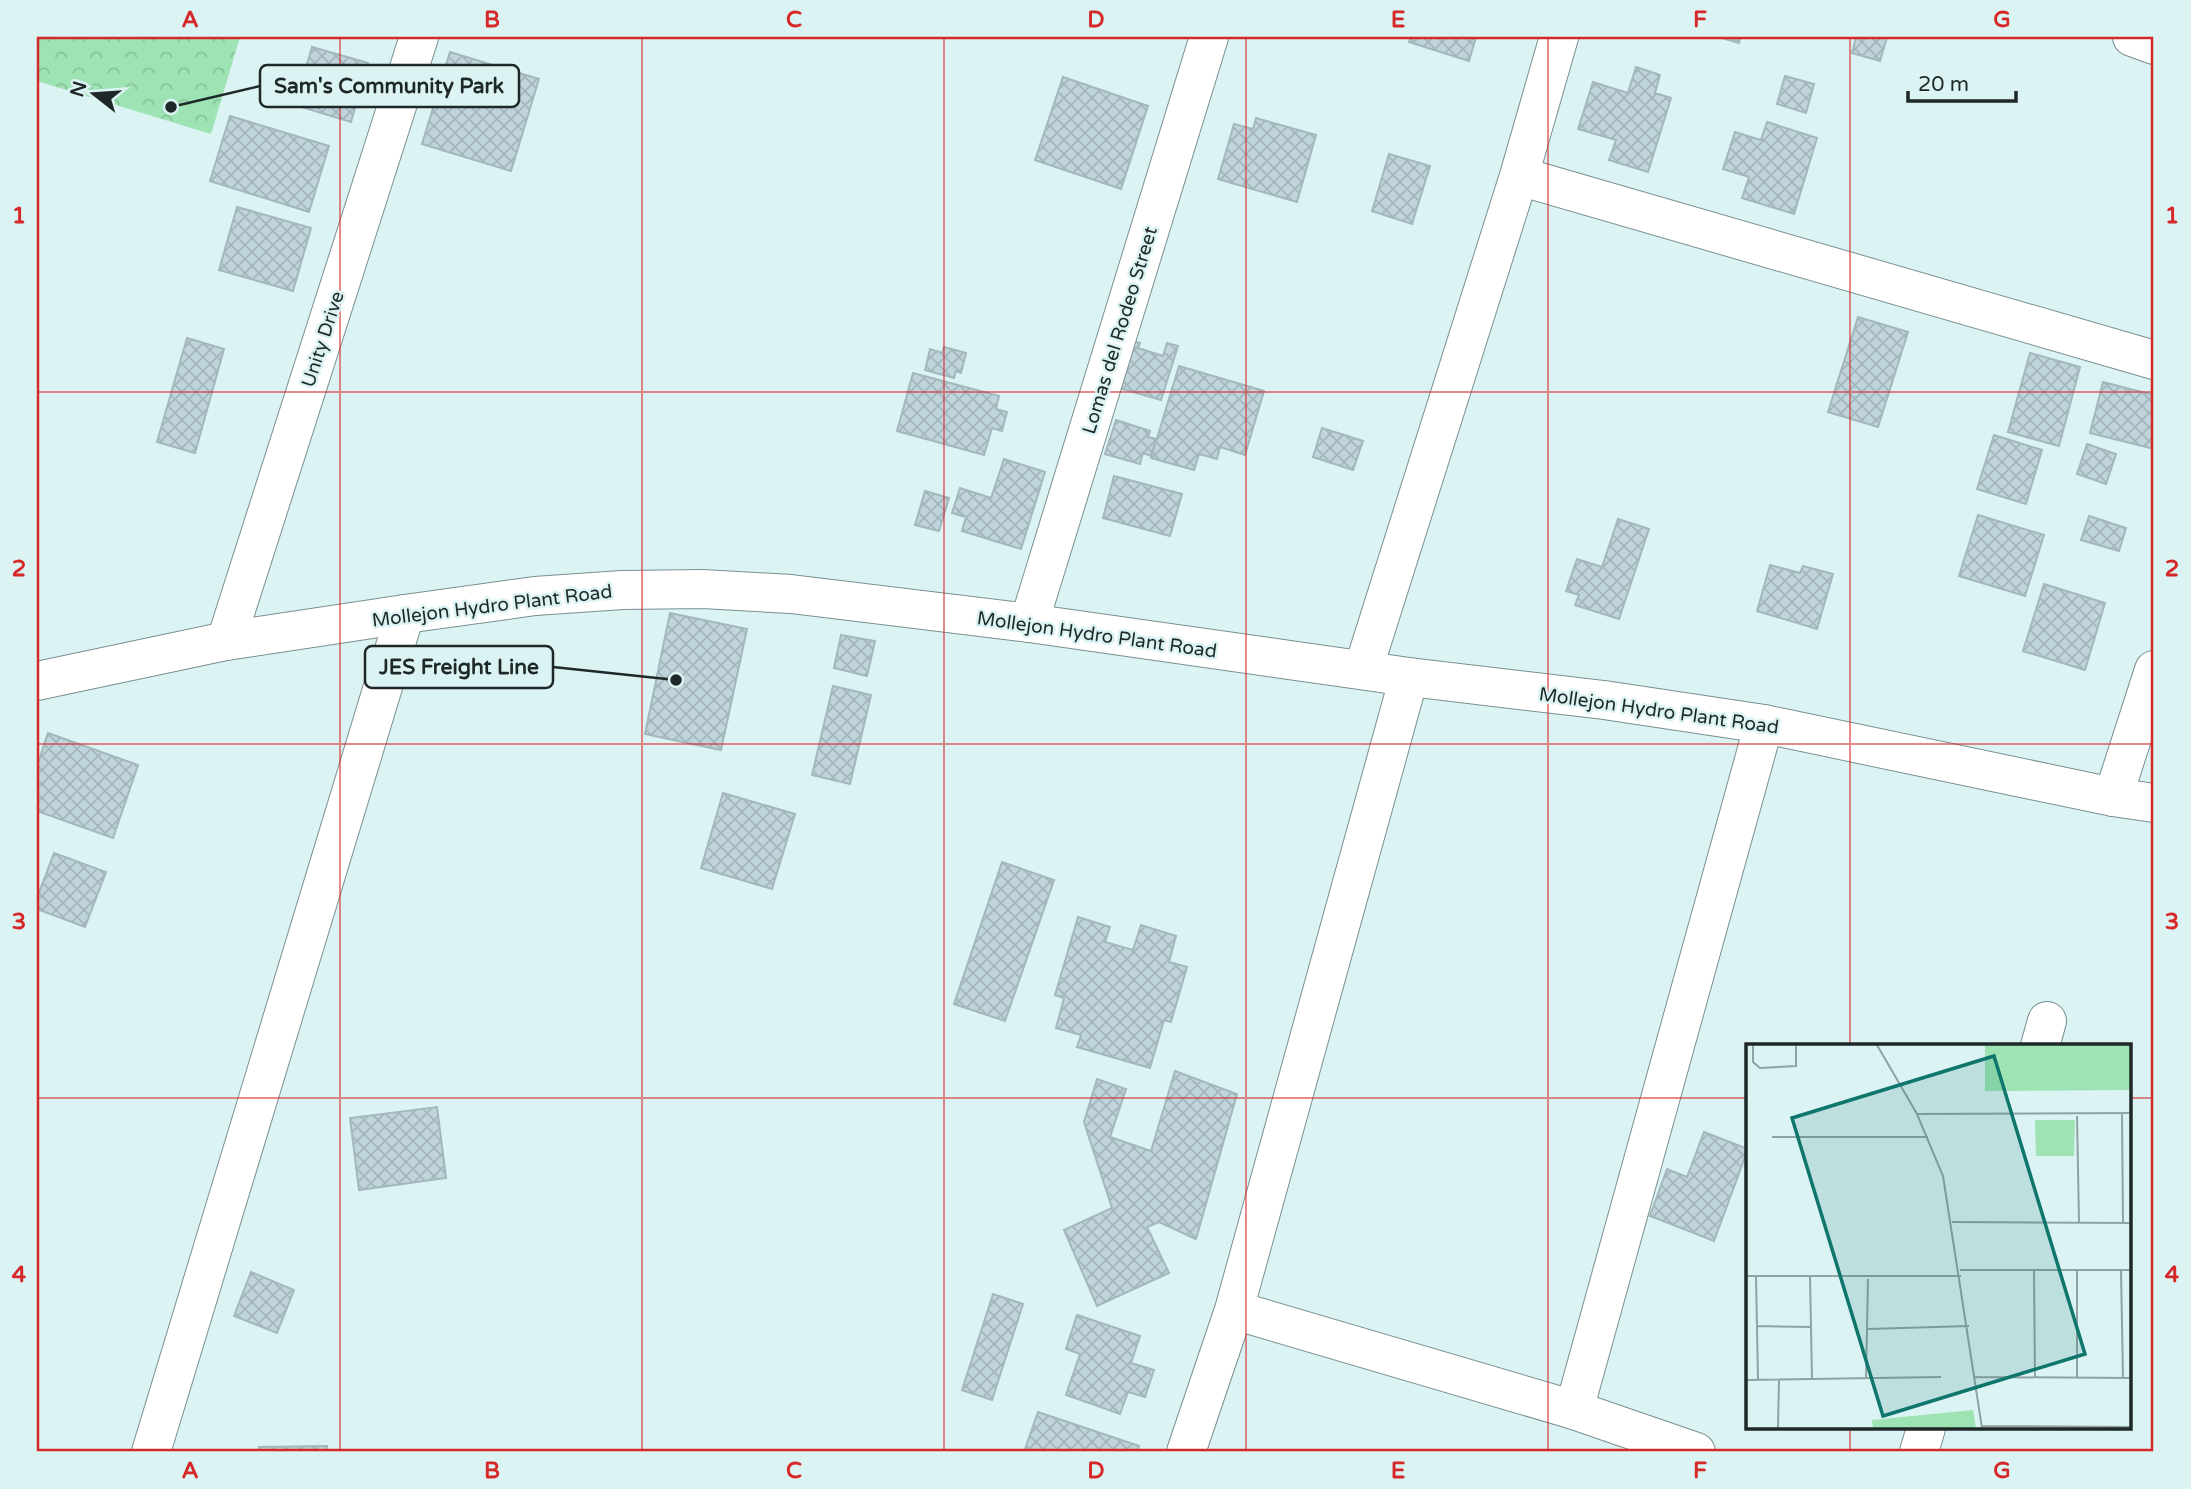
<svg xmlns="http://www.w3.org/2000/svg" width="2191" height="1489" viewBox="0 0 2191 1489" font-family="'Varela Round',sans-serif">
  <style>
    .park { fill: url(#park-crowns) }
    .building { fill: url(#building-cross-hatch); stroke: #a3b7bd; stroke-width: 2 }
    .lines { fill: none; stroke-linecap: round; stroke-linejoin: round }
    .street-casing { stroke: #7a8f90; stroke-width: 40 }
    .secondary-casing { stroke: #7a8f90; stroke-width: 40 }
    .street { stroke: #fff; stroke-width: 38 }
    .secondary { stroke: #fff; stroke-width: 38 }
    .grid { fill: none; stroke: #d62828; stroke-width: 2; stroke-opacity: 0.55 }
    .labels { text-anchor: middle; stroke-width: 5; stroke-linejoin: round; paint-order: stroke }
    .street-label { font-size: 19px; fill: #1f2828; stroke: #dcf3f3 }
    .inset-road { fill: none; stroke: #90a2a2; stroke-width: 2 }
    .view { fill: #0f766e; fill-opacity: 0.15; stroke: #0f766e; stroke-width: 3.5 }
    .inset-edge { fill: none; stroke: #1f2828; stroke-width: 3.5 }
    .leader { fill: none; stroke: #1f2828; stroke-width: 2.5 }
    .callout-dot { fill: #1f2828; stroke: #dcf3f3; stroke-width: 2.5 }
    .callout { fill: #dcf3f3; stroke: #1f2828; stroke-width: 2.5 }
    .callout-label { font-size: 21px; text-anchor: middle; font-weight: bold; fill: #1f2828 }
    .neatline { fill: none; stroke: #d62828; stroke-width: 2.5 }
    .grid-label { font-size: 23px; text-anchor: middle; font-weight: bold; fill: #d62828 }
  </style>
  <defs>
    <pattern id="park-crowns" width="20" height="18" patternUnits="userSpaceOnUse" patternTransform="scale(1.75)"><rect width="20" height="18" fill="#9de3b3"/><path d="M2 6a3 3 0 1 1 6 0M12 15a3 3 0 1 1 6 0" fill="none" stroke="#87c39a"/></pattern>
    <pattern id="building-cross-hatch" width="8" height="8" patternUnits="userSpaceOnUse" patternTransform="scale(1.75)"><rect width="8" height="8" fill="#bfd4db"/><path d="M0 0l8 8M0 8l8-8" fill="none" stroke="#a4b6bc"/></pattern>
  </defs>
  <rect width="100%" height="100%" fill="#dcf3f3"/>
  <!-- park -->
  <path class="park" d="M37,37H240L211,134L37,81Z"/>
  <!-- building -->
  <path class="building" d="M1411,37H1476L1469,61L1409,42Z
    M1718,37H1740L1739,43Z
    M1856,37H1887L1880,61L1852,53Z
    M312,47L368,63L351,122L295,105Z
    M450,52L539,79L511,171L422,144Z
    M1636,67L1660,75L1655,93L1671,98L1648,172L1609,160L1616,140L1578,129L1593,82L1628,93Z
    M1785,76L1814,84L1806,113L1777,104Z
    M1063,77L1148,106L1121,189L1035,160Z
    M230,116L329,146L309,212L210,181Z
    M1256,118L1316,135L1297,202L1218,179L1234,124L1253,129Z
    M1767,122L1817,138L1794,214L1742,198L1749,177L1723,169L1735,132L1761,140Z
    M1389,154L1430,166L1412,224L1372,211Z
    M237,207L311,228L293,291L219,270Z
    M1858,317L1908,332L1878,427L1828,412Z
    M187,338L224,349L195,453L157,442Z
    M1132,341L1140,343L1138,348L1163,356L1167,343L1178,346L1161,400L1119,388Z
    M944,347L966,353L961,373L956,371L954,378L925,370L930,349L942,353Z
    M2030,353L2080,367L2059,446L2008,432Z
    M1179,366L1264,391L1245,455L1220,447L1217,459L1199,454L1194,470L1151,458Z
    M913,373L999,396L996,409L1007,412L1002,431L992,428L984,455L897,431Z
    M2103,382L2154,395V449L2090,433Z
    M1116,420L1150,431L1148,437L1156,439L1151,456L1143,453L1140,464L1105,454Z
    M1322,428L1363,441L1353,470L1313,457Z
    M1994,435L2042,450L2026,504L1977,489Z
    M2087,444L2116,454L2106,484L2077,474Z
    M1004,459L1045,472L1021,549L962,531L966,517L952,513L960,488L991,498Z
    M1114,476L1182,494L1170,536L1103,518Z
    M925,491L949,498L939,531L915,525Z
    M1978,515L2044,535L2025,596L1959,576Z
    M2089,516L2126,528L2119,551L2081,540Z
    M1618,519L1649,529L1619,619L1575,605L1579,595L1566,591L1577,559L1602,567Z
    M1770,565L1800,573L1803,566L1833,574L1817,629L1757,611Z
    M2044,584L2105,603L2085,670L2023,651Z
    M670,613L747,629L721,750L645,734Z
    M841,635L875,641L867,676L834,668Z
    M833,686L871,695L850,784L812,775Z
    M48,733L138,765L113,838L37,811V766Z
    M723,793L795,814L772,889L701,868Z
    M54,853L106,872L85,927L37,909V898Z
    M1002,862L1054,880L1005,1021L954,1004Z
    M1078,917L1110,927L1105,942L1133,950L1141,925L1176,936L1169,962L1187,967L1171,1022L1164,1020L1150,1068L1077,1047L1081,1035L1056,1028L1064,998L1055,995Z
    M1175,1071L1237,1094L1196,1239L1159,1222L1147,1227L1169,1273L1097,1306L1064,1230L1112,1208L1084,1122L1097,1079L1126,1089L1110,1137L1151,1151Z
    M437,1107L446,1178L359,1190L350,1118Z
    M1704,1132L1748,1149L1714,1241L1650,1216L1667,1169L1687,1177Z
    M251,1272L294,1290L277,1333L234,1316Z
    M993,1294L1023,1304L992,1400L962,1390Z
    M1077,1315L1140,1336L1131,1363L1154,1370L1145,1397L1128,1392L1120,1414L1066,1395L1080,1354L1066,1349Z
    M1038,1412L1139,1446L1137,1452H1024Z
    M327,1446V1452H259V1447Z"/>
  <g class="lines">
    <!-- street casing -->
    <g class="street-casing">
      <path id="street" d="M2132,37L2154,45
        M1519,176L2154,360
        M1029,623L1209,37
        M226,641L419,37
        M1363,670L1519,176L1559,37
        M2113,797L2154,670
        M2040,1046L2047,1021
        M1234,1310L1574,1410L1696,1452
        M1574,1410L1764,724
        M151,1452L405,614
        M1186,1452L1234,1310L1409,677
        M1919,1452L1926,1428"/>
    </g>
    <!-- secondary casing -->
    <g class="secondary-casing">
      <path id="secondary" d="M37,681L226,641L405,614L535,596L622,590L703,589L791,594L1029,623L1409,677L1604,700L1764,724L2113,797L2154,803"/>
    </g>
    <!-- street -->
    <use href="#street" class="street"/>
    <!-- secondary -->
    <use href="#secondary" class="secondary"/>
  </g>
  <!-- grid -->
  <path class="grid" d="M340,37V1452M642,37V1452M944,37V1452M1246,37V1452M1548,37V1452M1850,37V1046M37,392H2154M37,744H2154M37,1098H1748M2130,1098H2154M1850,1428V1452"/>
  <g class="labels">
    <!-- street labels -->
    <g class="street-label">
      <text transform="translate(1119 330) rotate(-73)" y="7">Lomas del Rodeo Street</text>
      <text transform="translate(322 339) rotate(-72)" y="7">Unity Drive</text>
      <text transform="translate(492 605) rotate(-7)" y="7">Mollejon Hydro Plant Road</text>
      <text transform="translate(1097 634) rotate(8)" y="7">Mollejon Hydro Plant Road</text>
      <text transform="translate(1659 710) rotate(8)" y="7">Mollejon Hydro Plant Road</text>
    </g>
  </g>
  <!-- overview -->
  <g transform="translate(1746 1044)">
    <rect width="385" height="385" fill="#dcf3f3"/>
    <path d="M227,366L230,384H127L126,376Z" fill="#9de3b3"/>
    <path d="M239,1H385V46L239,47Z" fill="#9de3b3"/>
    <path d="M289,76H329L328,112H290Z" fill="#9de3b3"/>
    <path class="inset-road" d="M7,1V18L14,24L50,22V1M131,1L171,70L197,132L236,384M376,69L377,179M171,70L385,69M331,72L333,178M26,93H182M206,178L385,179M214,226H385M288,226L289,334M375,226L377,334M0,232H215M10,233L12,335M64,233L66,335M11,282L65,283M122,285L223,282M228,333L385,334M331,333V225M120,334L122,235M0,336L195,333M235,382L385,383M32,384L33,335"/>
    <path class="view" d="M248,12L339,310L137,372L46,74Z"/>
    <rect width="385" height="385" class="inset-edge"/>
  </g>
  <!-- callouts -->
  <path class="leader" d="M171 107L260 86M676 680L553 667"/>
  <g class="callout-dot">
    <circle cx="171" cy="107" r="7"/>
    <circle cx="676" cy="680" r="7"/>
  </g>
  <g class="callout">
    <rect x="260" y="65" width="259" height="42" rx="7"/>
    <rect x="365" y="646" width="188" height="42" rx="7"/>
  </g>
  <g class="callout-label">
    <text x="389" y="93">Sam's Community Park</text>
    <text x="459" y="674">JES Freight Line</text>
  </g>
  <!-- border -->
  <rect width="2191" height="1489" fill="none" stroke="#dcf3f3" stroke-width="77"/>
  <!-- north arrow -->
  <g transform="translate(94 94) rotate(287)" stroke="#dcf3f3" stroke-width="5" paint-order="stroke">
  <path d="M0-5L12 26L0 18L-12 26Z" fill="#1f2828"/>
  <text y="-10" font-size="19" font-weight="bold" text-anchor="middle" fill="#1f2828">N</text>
  </g>
  <!-- scale -->
  <path d="M1908 91v10h108v-10" fill="none" stroke="#1f2828" stroke-width="3.5"/>
  <text x="1918" y="91" font-size="21" fill="#1f2828" stroke="#dcf3f3" stroke-width="5" paint-order="stroke">20 m</text>
  <rect x="38" y="38" width="2114" height="1412" class="neatline"/>
  <g class="grid-label">
    <text x="190" y="27">A</text>
    <text x="492" y="27">B</text>
    <text x="794" y="27">C</text>
    <text x="1096" y="27">D</text>
    <text x="1398" y="27">E</text>
    <text x="1700" y="27">F</text>
    <text x="2002" y="27">G</text>
    <text x="19" y="223">1</text>
    <text x="2172" y="223">1</text>
    <text x="19" y="576">2</text>
    <text x="2172" y="576">2</text>
    <text x="19" y="929">3</text>
    <text x="2172" y="929">3</text>
    <text x="19" y="1282">4</text>
    <text x="2172" y="1282">4</text>
    <text x="190" y="1478">A</text>
    <text x="492" y="1478">B</text>
    <text x="794" y="1478">C</text>
    <text x="1096" y="1478">D</text>
    <text x="1398" y="1478">E</text>
    <text x="1700" y="1478">F</text>
    <text x="2002" y="1478">G</text>
  </g>
</svg>
